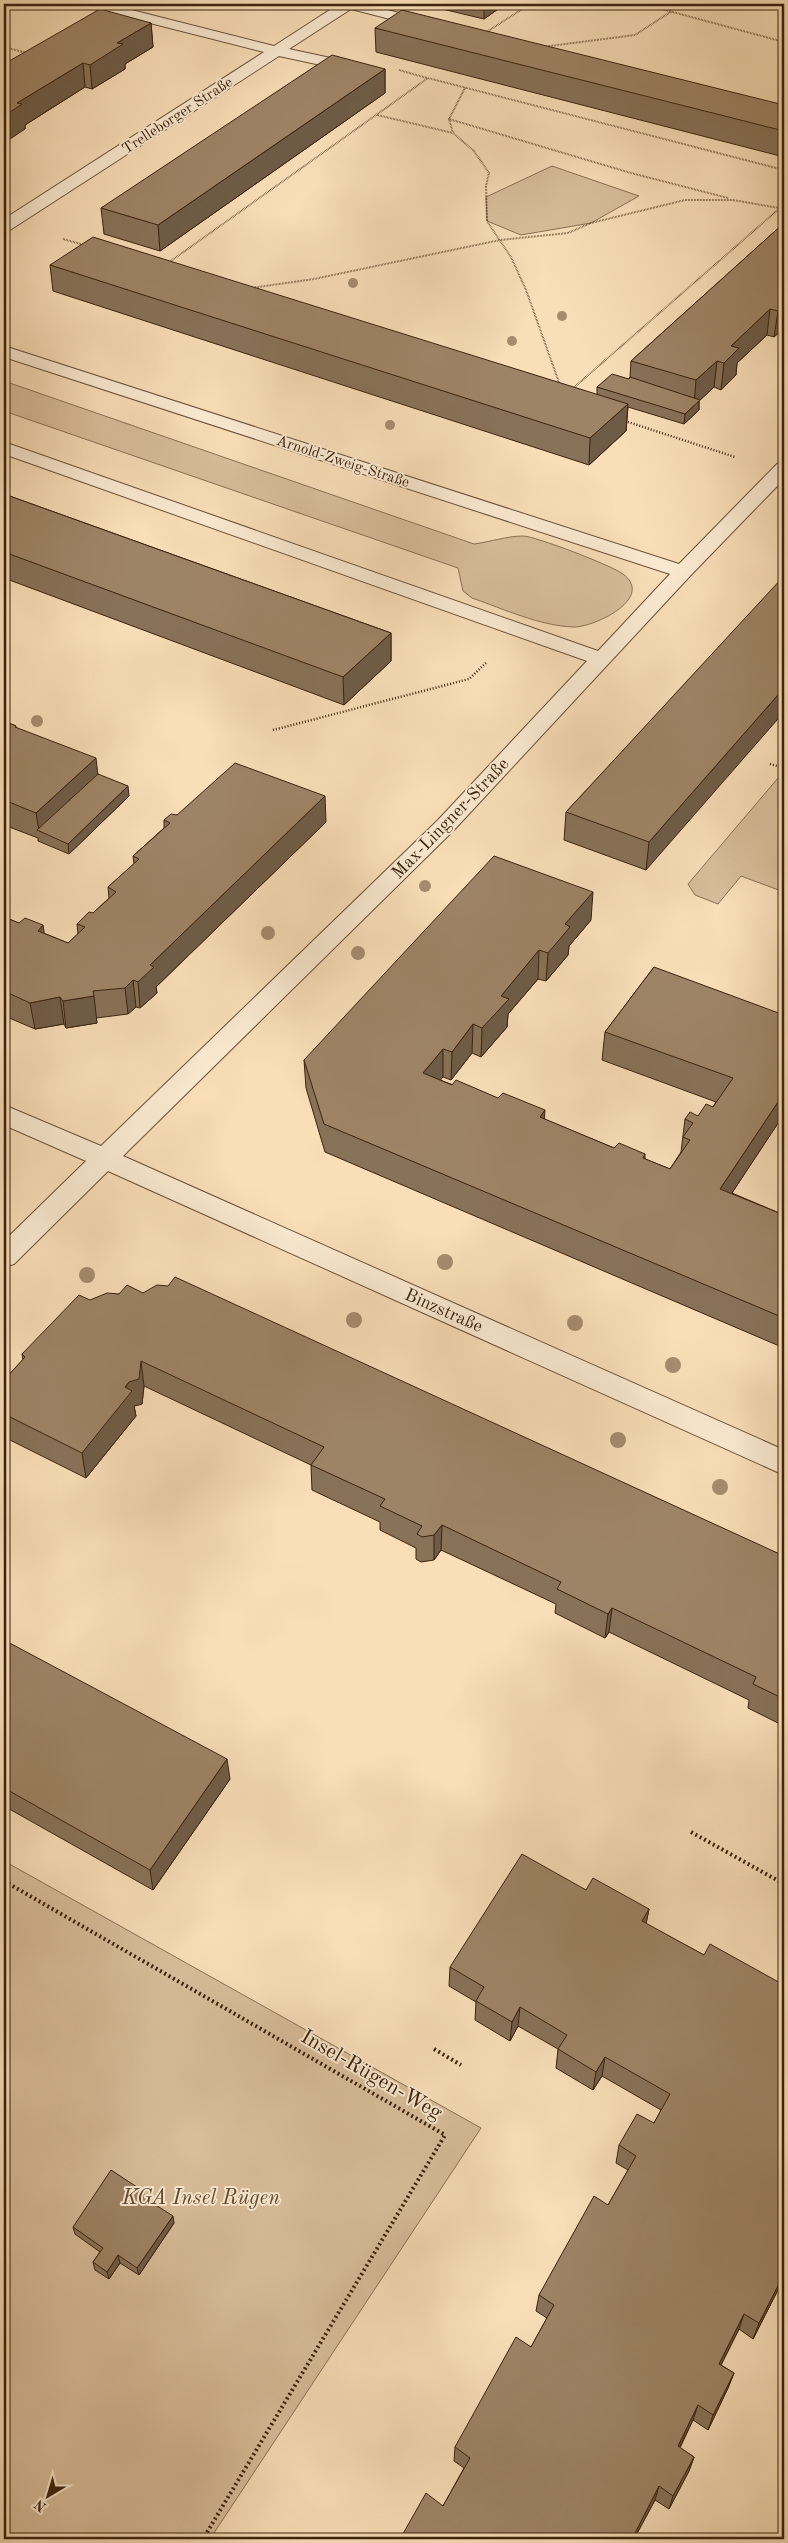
<svg xmlns="http://www.w3.org/2000/svg" width="788" height="2543" viewBox="0 0 788 2543" font-family="'Old Standard TT',serif">
  <style>
    .green { fill: #d9be9b; stroke: #8a7054 }
    .lines { fill: none; stroke-linecap: round; stroke-linejoin: round }
    .minor-casing { stroke: #6a5138; stroke-width: 2 }
    .path-far2 { stroke: #3b220d; stroke-width: 2; stroke-dasharray: 0.5 1; stroke-linecap: butt }
    .path-far1 { stroke: #3b220d; stroke-width: 2.5; stroke-dasharray: 1 2; stroke-linecap: butt }
    .path { stroke: #3b220d; stroke-width: 4; stroke-dasharray: 2 3; stroke-linecap: butt }
    .minor { fill: #fbead1; fill-rule: evenodd }
    .tree { fill: #a68c6d }
    .wall { fill: #887258; stroke: #3b220d }
    .shaded-wall { fill: #6f5c47; stroke: #3b220d }
    .building { fill: #9e8466; stroke: #3b220d }
    .labels { text-anchor: middle; stroke-width: 4; stroke-linejoin: round; paint-order: stroke }
    .far-street-label { font-size: 15px; fill: #3b220d; stroke: #fbead1 }
    .street-label { font-size: 18px; fill: #3b220d; stroke: #fbead1 }
    .near-street-label { font-size: 21px; fill: #3b220d; stroke: #fbead1 }
    .near-park-label { font-size: 21px; font-style: italic; fill: #624930; stroke: #fbead1 }
  </style>
  <rect width="100%" height="100%" fill="#f9deb8"/>
  <filter id="stains"><feTurbulence type="fractalNoise" baseFrequency=".004" numOctaves="4"/><feColorMatrix values="0 0 0 0 .2 0 0 0 0 .09 0 0 0 0 .02 0 0 0 .5 -.17"/></filter>
  <radialGradient id="worn" r=".72"><stop offset=".6" stop-color="#630" stop-opacity="0"/><stop offset="1" stop-color="#630" stop-opacity=".3"/></radialGradient>
  <!-- green -->
  <path class="green" d="M552,166L639,196L591,223L521,235L487,221L486,197Z
    M4,381L474,544C490,542 507,536 523,536C535,536 613,566 623,574C655,598 595,627 574,627C540,626 504,609 472,598L463,591L458,568L4,411Z
    M784,771V892L741,876L718,904L695,895L688,884Z
    M4,1861L481,2128L210,2539H4Z"/>
  <g class="lines">
    <!-- minor casing -->
    <g class="minor-casing">
      <path id="minor" d="M85,4H108L274,46L339,4H364L434,22L436,25L429,29L351,9L289,49L363,65L366,68L363,71L358,73L279,56L10,230L4,231V219L264,52L87,7Z
        M4,346L679,564L777,464L784,462V479L690,576L454,830L123,1156L784,1450V1475L108,1171L14,1264L4,1267V1241L86,1161L4,1125V1105L101,1146L438,820L587,661L4,454V442L598,651L670,574L4,357Z"/>
    </g>
    <!-- path-far2 -->
    <path class="path-far2" d="M643,4L784,42
      M485,33L530,4
      M4,47L27,53
      M542,47L635,35L672,11
      M399,70L427,78
      M465,88L449,119L453,133L474,151L489,173L486,186L487,221L511,257L526,290L560,385
      M377,115L453,133
      M449,119L631,173L728,198
      M63,239L84,245
      M168,263L428,78L784,170
      M251,288L314,279L500,240L568,233L591,223L685,200H733L779,208
      M571,390L780,208L784,209"/>
    <!-- path-far1 -->
    <path class="path-far1" d="M625,421L735,457
      M273,730L469,679L486,663
      M770,764L784,768"/>
    <!-- path -->
    <path class="path" d="M691,1832L784,1884
      M4,1881L445,2135L203,2539
      M434,2049L461,2065"/>
    <!-- minor -->
    <use href="#minor" class="minor"/>
  </g>
  <!-- trees -->
  <g class="tree">
    <circle cx="353" cy="283" r="5"/>
    <circle cx="562" cy="316" r="5"/>
    <circle cx="512" cy="341" r="5"/>
    <circle cx="390" cy="425" r="5"/>
    <circle cx="37" cy="721" r="6"/>
    <circle cx="425" cy="886" r="6"/>
    <circle cx="268" cy="933" r="7"/>
    <circle cx="358" cy="953" r="7"/>
    <circle cx="445" cy="1262" r="8"/>
    <circle cx="87" cy="1275" r="8"/>
    <circle cx="354" cy="1320" r="8"/>
    <circle cx="575" cy="1323" r="8"/>
    <circle cx="673" cy="1365" r="8"/>
    <circle cx="618" cy="1440" r="8"/>
    <circle cx="720" cy="1487" r="8"/>
  </g>
  <!-- wall -->
  <path class="wall" d="M438,4H505L484,19L438,8Z
    M151,23L153,47L125,64V69L92,89L85,87L25,125V129L4,64Z
    M375,28L784,105V157L376,52Z
    M385,69V93L160,251L104,234L101,208Z
    M784,223V328L774,337L767,335L737,363L736,375L721,390L714,387L699,401V410L684,424L628,407L626,431L589,465L53,291L50,265L597,395V387L629,379L630,377L631,361Z
    M4,494L391,633V661L344,705L4,578Z
    M784,578L646,870L564,840L566,812Z
    M4,721L16,726V728L98,774L129,796L69,854L38,841V838L4,825Z
    M177,815L326,822L156,987L157,993L140,1008L136,1007L128,1014L96,1018L97,1023L66,1028L64,1024L35,1029L7,1017L4,1020V917L68,943L78,934L77,924L93,913L109,898L108,887L134,864L133,856L164,828V820Z
    M591,920L569,946L568,955L546,981L538,979L508,1014L507,1027L481,1057L472,1053L451,1080L443,1077L440,1080L544,1119L614,1148L645,1154V1159L670,1169L681,1152L685,1119L698,1116L713,1107L716,1102L602,1060L605,1032L654,967L784,1114L732,1193L784,1215V1348L325,1152L306,1088L304,1060Z
    M143,1293L784,1556V1726L748,1708L749,1700L609,1632L605,1638L555,1613L556,1604L441,1550L434,1560L421,1562L416,1559V1548L380,1530V1522L312,1490L311,1465L144,1386L142,1404L134,1406L136,1416L86,1478L4,1437V1380L23,1360L22,1354L90,1300L119,1294Z
    M4,1640L230,1779L153,1890L4,1806Z
    M586,1890L649,1909L646,1924L704,1955L784,1985V2278L753,2339L739,2329L721,2365L734,2373L728,2388L708,2430L693,2420L680,2448L694,2457L689,2471L669,2509L655,2500L634,2539H400L443,2506L464,2468L454,2461L455,2447L531,2347L547,2318L536,2311L539,2295L608,2205L628,2170L616,2163L619,2145L654,2123L661,2110L602,2076L593,2090L556,2068L558,2049L518,2026L510,2041L475,2020L476,2002L449,1986L450,1967Z
    M143,2191L144,2197L174,2223L139,2275L120,2263L109,2279L95,2270L93,2262L100,2252L75,2234L73,2227Z"/>
  <!-- shaded-wall -->
  <path class="shaded-wall" d="M484,4H505L484,19Z
    M151,23L153,47L125,64V69L92,89L90,65L117,43Z
    M83,63L85,87L25,125V129L4,143V116L17,103Z
    M385,69V93L160,251L158,225Z
    M784,302V328L774,337L778,311Z
    M770,309L767,335L737,363L736,375L721,390L724,363L731,346Z
    M717,361L714,387L699,401V410L684,424L685,414L694,406L696,380Z
    M628,404L626,431L589,465L590,438Z
    M391,633V661L344,705L343,677Z
    M784,688V712L646,870L649,842Z
    M96,758L99,784L39,831L36,813Z
    M128,786L129,796L69,854L68,844Z
    M325,796L326,822L156,987L157,993L140,1008L138,982L150,965Z
    M593,892L591,920L569,946L568,955L546,981L548,953L565,924Z
    M43,925L47,951L38,931Z
    M539,950L538,979L508,1014L507,1027L481,1057L482,1028L501,996Z
    M133,980L136,1007L128,1014L125,988Z
    M94,996L97,1023L66,1028L63,1001Z
    M60,997L64,1024L35,1029L30,1003Z
    M4,998L7,1017L4,1020Z
    M473,1024L472,1053L451,1080L452,1052Z
    M443,1049V1077L423,1101V1073Z
    M784,1093V1114L716,1217L720,1189Z
    M545,1110L543,1138L540,1117Z
    M141,1361L144,1386L142,1404L134,1406L136,1416L86,1478L82,1453L129,1382Z
    M442,1525L441,1550L434,1560V1535Z
    M612,1608L609,1632L605,1638L608,1614Z
    M227,1759L230,1779L153,1890L150,1870Z
    M649,1909L645,1929L642,1921Z
    M520,2007L518,2026L510,2041L512,2022Z
    M605,2057L602,2076L593,2090L596,2072Z
    M143,2191L145,2199L140,2195Z
    M173,2216L174,2223L139,2275L137,2268Z
    M118,2255L120,2263L109,2279L107,2272Z
    M784,2274V2278L753,2339L759,2323Z
    M744,2314L739,2329L714,2379L719,2364Z
    M734,2373L728,2388L708,2430L713,2415Z
    M698,2405L693,2420L673,2460L678,2446Z
    M694,2457L689,2471L669,2509L673,2496Z
    M659,2486L655,2500L634,2539H632Z"/>
  <!-- building -->
  <path class="building" d="M100,9L151,23L117,43L123,44L90,65L83,63L17,103L22,104L4,116V64Z
    M402,10L784,105V131L375,28Z
    M332,55L385,69L158,225L101,208Z
    M784,223V305L778,311L770,309L731,346L739,348L724,363L717,361L696,380L631,361Z
    M93,237L628,404L590,438L50,265Z
    M612,374L629,379L630,377L700,400L685,414L597,387Z
    M4,494L391,633L343,677L4,552Z
    M783,577L784,578V688L649,842L566,812Z
    M4,721L16,726L15,727L96,758L36,813L4,800Z
    M235,763L325,796L150,965L154,967L138,982L133,980L125,988L93,991L94,996L63,1001L60,997L30,1003L4,991V917L19,923L25,918L43,925L38,931L68,943L85,927L77,924L89,912L93,913L116,892L108,887L139,859L133,856L170,823L164,820L171,814L177,815Z
    M98,774L128,786L68,844L37,830Z
    M494,856L593,892L565,924L570,927L548,953L539,950L501,996L509,999L482,1028L473,1024L452,1052L443,1049L423,1073L452,1085L456,1080L498,1098L503,1093L545,1110L540,1117L614,1148L619,1143L645,1154L643,1158L670,1169L690,1140L683,1137L693,1123L685,1119L690,1112L698,1116L706,1104L713,1107L733,1078L605,1032L654,967L784,1015V1093L720,1189L784,1215V1318L324,1124L304,1060Z
    M175,1277L784,1556V1699L753,1684L756,1677L612,1608L608,1614L557,1589L561,1582L442,1525L434,1535L422,1537L417,1534L422,1526L380,1506L385,1499L311,1465L324,1447L141,1361L139,1379L129,1382L125,1387L132,1391L82,1453L4,1414V1380L25,1357L22,1354L79,1295L90,1300L107,1293L119,1294L127,1285L143,1293L157,1285L168,1286Z
    M4,1640L227,1759L150,1870L4,1788Z
    M522,1854L586,1890L593,1878L649,1909L642,1921L704,1955L710,1944L784,1985V2274L759,2323L744,2314L719,2364L734,2373L713,2415L698,2405L678,2446L694,2457L673,2496L659,2486L632,2539H400L426,2493L443,2506L470,2458L455,2447L516,2337L531,2347L554,2305L539,2295L594,2196L608,2205L636,2156L619,2145L637,2114L654,2123L670,2094L605,2057L596,2072L558,2049L567,2035L520,2007L512,2022L476,2001L484,1987L450,1967Z
    M111,2170L143,2191L140,2195L173,2216L137,2268L118,2255L107,2272L93,2262L103,2248L73,2227Z"/>
  <g class="labels">
    <!-- far-street labels -->
    <g class="far-street-label">
      <text transform="translate(177 115) rotate(-33)" y="5">Trelleborger Straße</text>
      <text transform="translate(343 461) rotate(18)" y="5">Arnold-Zweig-Straße</text>
    </g>
    <!-- street labels -->
    <g class="street-label">
      <text transform="translate(450 818) rotate(-46)" y="6">Max-Lingner-Straße</text>
      <text transform="translate(444 1310) rotate(24)" y="6">Binzstraße</text>
    </g>
    <!-- near-street labels -->
    <g class="near-street-label">
      <text transform="translate(372 2074) rotate(30)" y="7">Insel-Rügen-Weg</text>
    </g>
    <!-- near-park labels -->
    <g class="near-park-label">
      <text x="201" y="2204">KGA Insel Rügen</text>
    </g>
  </g>
  <!-- margin -->
  <rect width="788" height="2543" fill="none" stroke="#f9deb8" stroke-width="20"/>
  <rect x="5" y="5" width="778" height="2533" fill="none" stroke="#3b220d" stroke-width="2.5"/>
  <rect x="10" y="10" width="768" height="2523" fill="none" stroke="#3b220d"/>
  <!-- north arrow -->
  <g transform="translate(48 2496) rotate(218)" stroke="#fbead1" stroke-width="4" paint-order="stroke">
  <path d="M0-4L9 19L0 12L-9 19Z" fill="#3b220d"/>
  <text y="-8" font-size="14" font-weight="bold" text-anchor="middle" fill="#3b220d">N</text>
  </g>
  <rect width="100%" height="100%" filter="url(#stains)"/>
  <rect width="100%" height="100%" fill="url(#worn)"/>
</svg>
